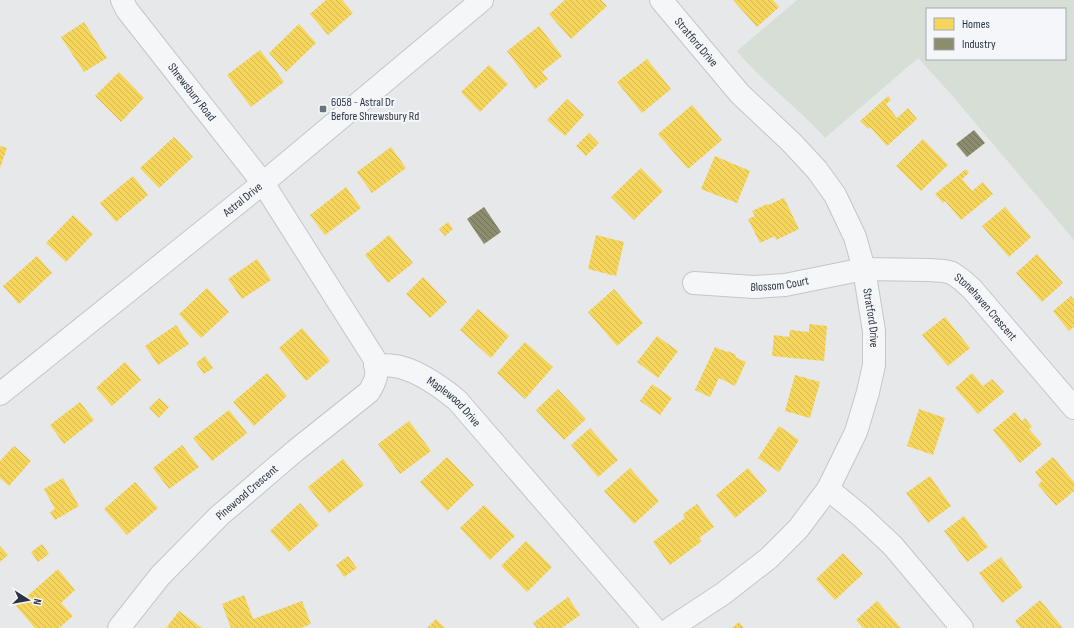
<svg xmlns="http://www.w3.org/2000/svg" width="1074" height="628" viewBox="0 0 1074 628" font-family="'Sofia Sans Condensed',sans-serif">
  <style>
    .green { fill: #d6ded6; fill-rule: evenodd }
    .homes { fill: url(#homes-back-hatch) }
    .industry { fill: url(#industry-back-hatch) }
    .lines { fill: none; stroke-linecap: round; stroke-linejoin: round }
    .minor-casing { stroke: #c4c6c8; stroke-width: 24 }
    .minor { stroke: #f5f6f7; stroke-width: 22 }
    .poi-dot { fill: #6c737f; stroke: #f4f6f9; stroke-width: 1.5 }
    .labels { text-anchor: middle; stroke-width: 4; stroke-linejoin: round; paint-order: stroke }
    .street-label { font-size: 12px; fill: #2b3445; stroke: #f4f6f9 }
    .poi-label { font-size: 12px; fill: #2b3445; stroke: #f4f6f9; text-anchor: start }
  </style>
  <defs>
    <pattern id="homes-back-hatch" width="6" height="6" patternUnits="userSpaceOnUse"><rect width="6" height="6" fill="#f6d55c"/><path d="M-1 5l2 2M0 0l6 6M5-1l2 2" fill="none" stroke="#d3b751"/></pattern>
    <pattern id="industry-back-hatch" width="6" height="6" patternUnits="userSpaceOnUse"><rect width="6" height="6" fill="#8c8c6e"/><path d="M-1 5l2 2M0 0l6 6M5-1l2 2" fill="none" stroke="#73735c"/></pattern>
  </defs>
  <rect width="100%" height="100%" fill="#e6e8ea"/>
  <!-- green -->
  <path class="green" d="M797,0H1074V240L950,93L918,58L825,138C798,107 763,83 737,51ZM927,9H1065V59H927Z"/>
  <!-- homes -->
  <path class="homes" d="M326,0H342L353,13L328,35L310,14Z
    M565,0H601L607,6L571,39L549,14Z
    M733,0H773L779,7L757,27Z
    M84,22L107,58L84,72L61,37Z
    M299,24L316,43L286,72L269,53Z
    M539,26L562,56L542,72L548,79L535,89L507,51Z
    M260,50L284,82L251,107L227,75Z
    M647,59L671,89L642,113L617,82Z
    M489,65L508,84L480,112L461,92Z
    M119,72L144,98L121,122L95,96Z
    M888,96L891,100L886,104L897,118L908,108L917,119L887,146L870,127L868,129L860,121Z
    M567,99L584,115L565,136L547,120Z
    M692,105L722,140L688,169L658,134Z
    M589,133L599,143L586,156L576,146Z
    M174,137L193,157L159,188L140,168Z
    M923,139L948,165L921,191L896,166Z
    M0,146L7,148L0,168Z
    M391,147L406,168L372,193L357,172Z
    M715,156L750,171L737,203L701,189Z
    M641,168L663,191L634,220L611,197Z
    M966,169L969,173L962,179L972,191L983,182L993,194L961,220L945,201L943,203L935,194Z
    M133,176L148,195L116,222L100,203Z
    M346,187L361,208L325,235L310,215Z
    M784,198L799,229L776,240L775,236L760,243L748,219L755,216L752,211L767,204L768,205Z
    M1005,207L1031,237L1009,257L982,226Z
    M73,215L93,234L66,262L46,243Z
    M448,222L453,229L445,236L439,229Z
    M389,235L413,263L388,283L365,255Z
    M596,235L624,242L616,276L588,269Z
    M1037,254L1063,283L1042,302L1016,273Z
    M37,256L52,273L19,304L3,286Z
    M257,259L271,280L242,299L228,279Z
    M423,277L447,302L430,318L406,294Z
    M207,288L229,312L201,338L179,314Z
    M614,289L643,323L617,346L588,312Z
    M1071,296L1074,300V327L1069,331L1053,311Z
    M478,309L509,336L491,358L460,330Z
    M945,317L970,348L948,366L922,335Z
    M809,324L827,326L824,361L772,356L774,335L789,337L790,330L809,332Z
    M176,325L189,344L158,365L145,346Z
    M302,328L330,361L306,381L279,348Z
    M657,336L678,351L658,378L637,362Z
    M525,342L553,367L525,399L497,373Z
    M715,347L727,352L728,351L736,355L735,357L746,362L735,386L719,378L710,397L695,390Z
    M205,356L213,368L204,374L196,363Z
    M125,362L141,380L112,406L96,388Z
    M267,373L287,396L254,426L233,402Z
    M972,373L983,386L992,379L1004,392L978,414L955,388Z
    M795,375L820,382L810,418L785,411Z
    M652,384L672,398L660,415L640,401Z
    M558,389L586,419L564,440L536,410Z
    M159,398L169,407L159,418L149,408Z
    M80,402L94,420L64,444L50,425Z
    M919,409L945,418L933,455L907,446Z
    M229,410L247,433L212,461L193,438Z
    M1015,412L1022,421L1025,418L1032,427L1029,429L1042,444L1020,463L993,430Z
    M409,421L431,451L400,474L378,444Z
    M779,426L799,440L779,472L758,458Z
    M590,428L618,460L598,477L571,445Z
    M182,445L199,467L169,489L153,468Z
    M14,446L31,461L9,486L0,478V461Z
    M447,457L474,485L447,511L420,482Z
    M1053,457L1074,482V491L1056,506L1038,485L1042,481L1035,472Z
    M343,459L364,485L329,513L308,487Z
    M630,468L659,501L634,524L604,491Z
    M748,468L767,491L735,518L716,495Z
    M930,476L951,506L928,523L906,493Z
    M63,478L79,506L55,520L50,512L55,509L44,489Z
    M135,482L158,508L127,535L104,509Z
    M300,503L319,525L289,552L270,531Z
    M697,504L714,527L699,538L702,541L670,565L653,542L685,518L683,514Z
    M484,505L515,536L490,560L460,528Z
    M964,516L988,547L967,562L944,531Z
    M526,541L552,567L527,592L501,566Z
    M42,544L49,554L38,562L31,552Z
    M0,546L8,555L0,562Z
    M843,553L863,574L835,600L816,579Z
    M348,556L357,568L344,577L336,565Z
    M1001,557L1023,587L1002,603L979,573Z
    M58,569L75,590L61,603L73,616L59,628H35L16,606Z
    M244,595L253,619L302,601L311,624L301,628H231L222,604Z
    M568,597L580,615L562,628H537L533,623Z
    M1040,600L1063,628H1021L1015,621Z
    M877,601L901,628H863L856,620Z
    M179,611L202,628H166Z
    M436,619L445,628H427Z
    M739,622L744,628H732Z"/>
  <!-- industry -->
  <path class="industry" d="M974,130L985,143L967,157L956,144Z
    M484,207L501,232L484,244L467,219Z"/>
  <g class="lines">
    <!-- minor casing -->
    <g class="minor-casing">
      <g id="minor">
        <path id="s1" d="M661,0L740,94L792,143L817,170L835,195L855,237L864,269L874,331V365L868,392L856,432L828,489L798,529L769,558L724,593L671,628"/>
        <path id="s2" d="M694,283L754,287L785,285L864,269L929,270L944,271L952,273L962,280L972,289L1074,408"/>
        <path id="s3" d="M375,365C383,365 392,365 400,367C420,372 441,387 457,400L654,628"/>
        <path id="s4" d="M0,394L263,183L482,0"/>
        <path d="M828,489L861,516L893,546L962,628"/>
        <path id="s5" d="M119,628L160,576L219,516L295,451L369,392C377,379 378,374 374,358L263,183L127,10L122,0"/>
      </g>
    </g>
    <!-- minor -->
    <use href="#minor" class="minor"/>
  </g>
  <!-- markers -->
  <rect class="poi-dot" x="319" y="105" width="8" height="8" rx="2"/>
  <g class="labels">
    <!-- street labels -->
    <g class="street-label">
      <text dy="4" stroke="none"><textPath href="#s1" startOffset="55">Stratford Drive</textPath></text>
      <text transform="translate(192 92) rotate(52)" y="4">Shrewsbury Road</text>
      <text dy="4" stroke="none"><textPath href="#s4" startOffset="311">Astral Drive</textPath></text>
      <text dy="4" stroke="none"><textPath href="#s2" startOffset="86">Blossom Court</textPath></text>
      <text dy="4" stroke="none"><textPath href="#s2" startOffset="308">Stonehaven Crescent</textPath></text>
      <text dy="4" stroke="none"><textPath href="#s1" startOffset="391">Stratford Drive</textPath></text>
      <text dy="4" stroke="none"><textPath href="#s3" startOffset="90">Maplewood Drive</textPath></text>
      <text dy="4" stroke="none"><textPath href="#s5" startOffset="187">Pinewood Crescent</textPath></text>
    </g>
    <!-- poi labels -->
    <g class="poi-label">
      <text x="331" y="106">6058 - Astral Dr<tspan x="331" dy="14">Before Shrewsbury Rd</tspan></text>
    </g>
  </g>
  <!-- legend -->
  <rect x="926" y="8" width="140" height="52" fill="#f4f6f9" stroke="#a4a8b1"/>
  <rect x="934" y="18" width="20" height="12" fill="#f6d55c" stroke="#a4a8b1"/>
  <text x="962" y="28" font-size="12" fill="#2b3445">Homes</text>
  <rect x="934" y="38" width="20" height="12" fill="#8c8c6e" stroke="#a4a8b1"/>
  <text x="962" y="48" font-size="12" fill="#2b3445">Industry</text>
  <!-- north arrow -->
  <g transform="translate(28 600) rotate(101)" stroke="#f4f6f9" stroke-width="3" paint-order="stroke">
  <path d="M0-3L7 15L0 10L-7 15Z" fill="#2b3445"/>
  <text y="-6" font-size="11" font-weight="bold" text-anchor="middle" fill="#2b3445">N</text>
  </g>
</svg>
